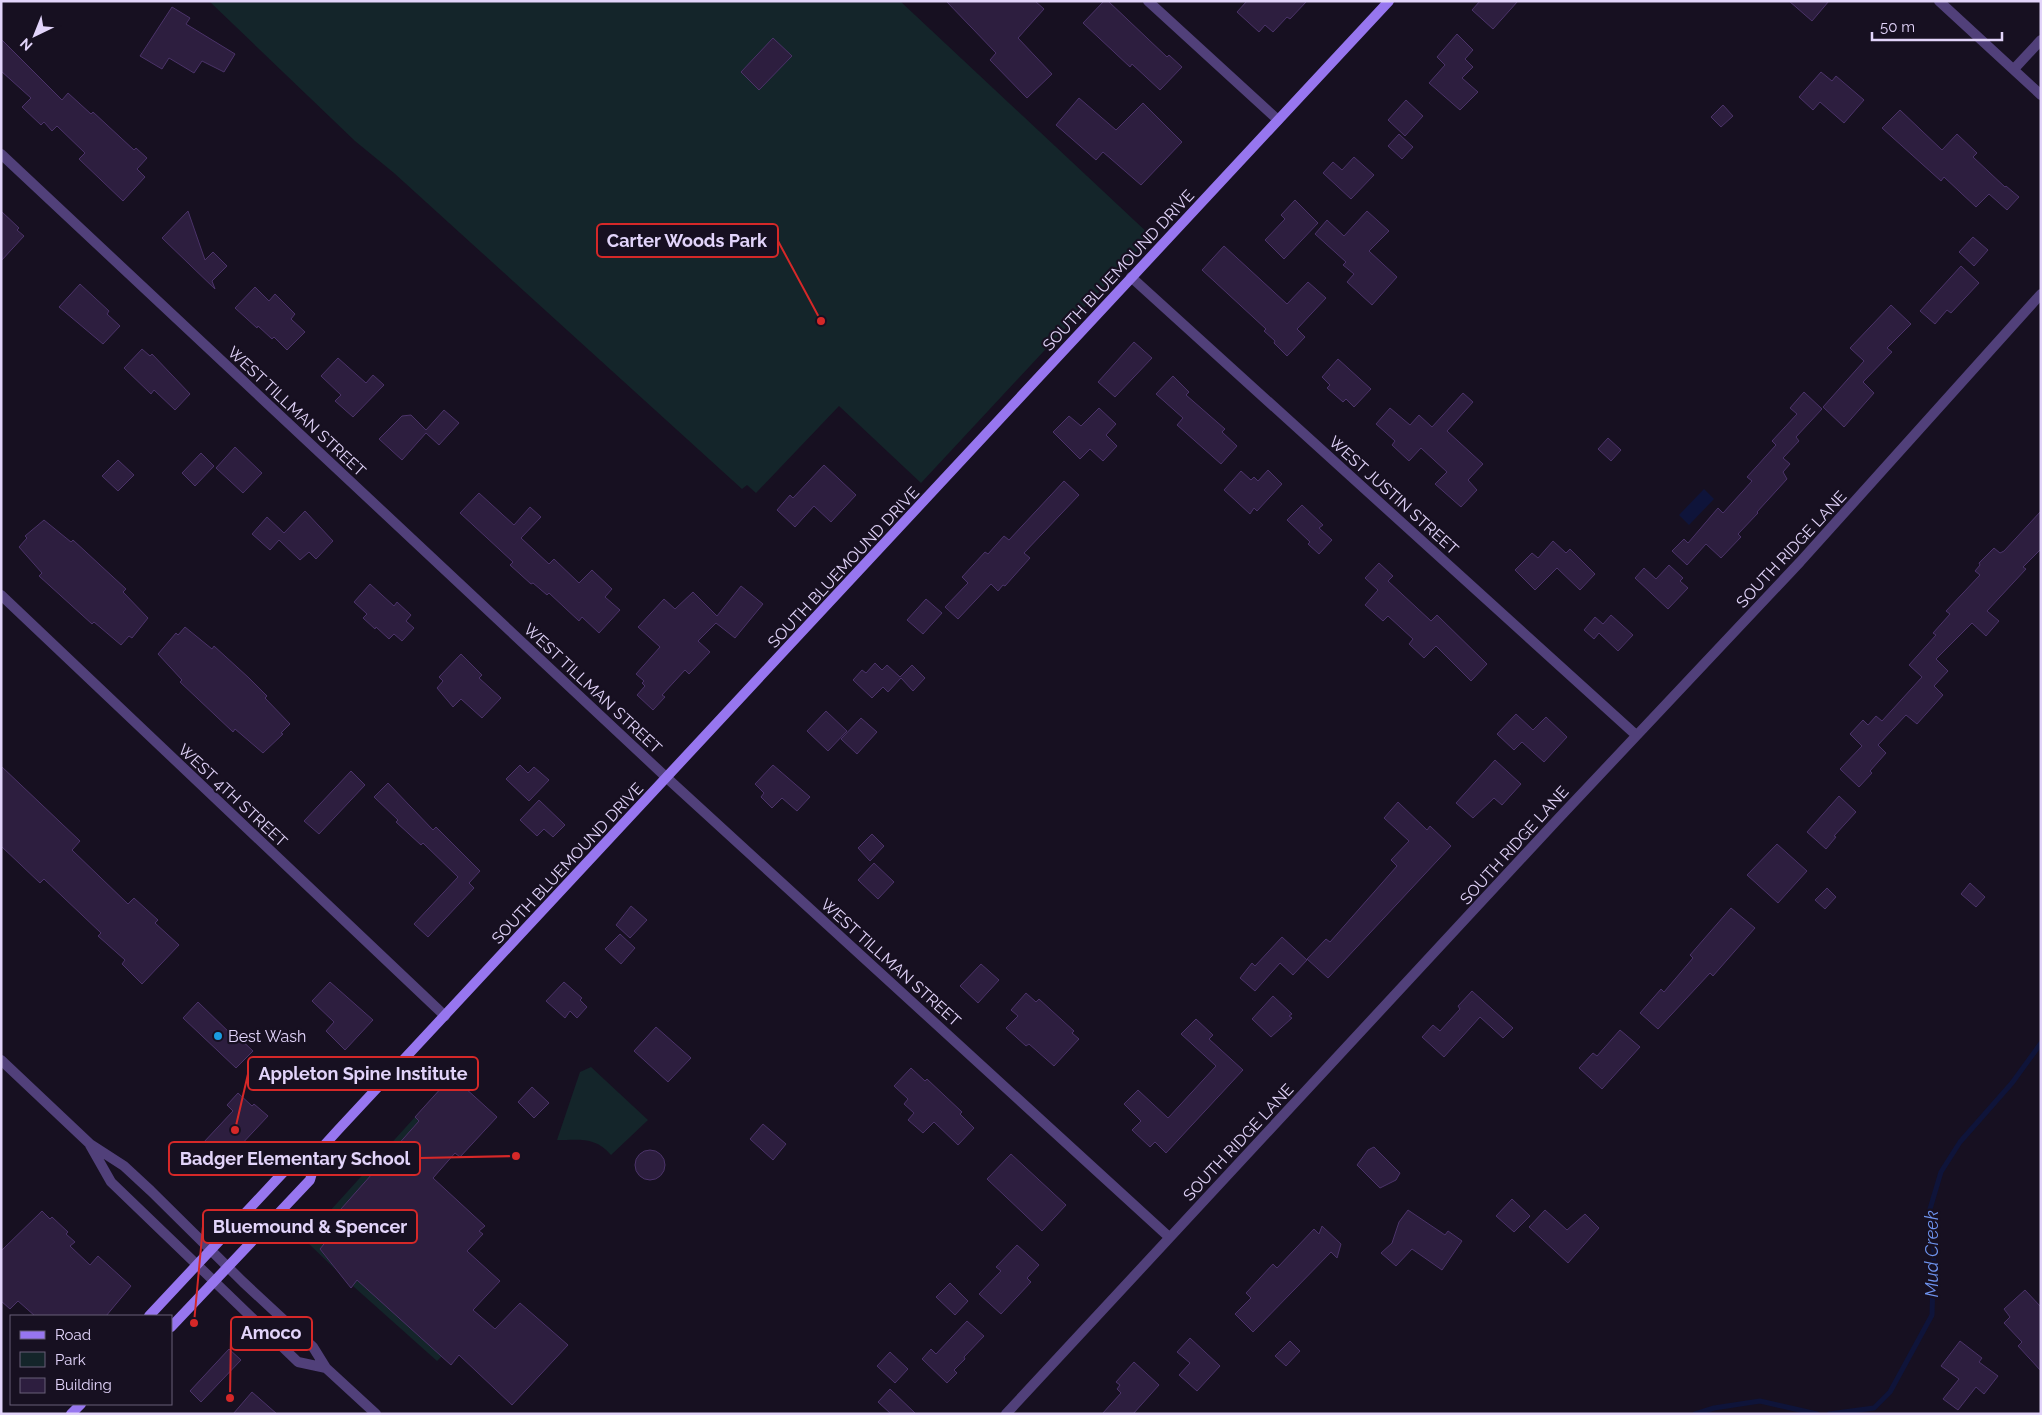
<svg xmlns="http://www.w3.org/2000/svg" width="2042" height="1415" viewBox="0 0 2042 1415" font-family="Raleway,sans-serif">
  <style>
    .green { fill: #14252a }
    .water { fill: #0f143a }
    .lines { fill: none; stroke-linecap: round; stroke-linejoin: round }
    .stream { stroke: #0f143a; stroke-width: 5 }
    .building { fill: #2d1e3f; stroke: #4b3369 }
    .minor { stroke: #51407a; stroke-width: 10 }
    .tertiary { stroke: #51407a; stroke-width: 10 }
    .secondary { stroke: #9776ef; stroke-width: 10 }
    .poi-dot { fill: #1a9be0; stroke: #171021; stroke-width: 2 }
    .labels { text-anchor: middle; stroke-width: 4.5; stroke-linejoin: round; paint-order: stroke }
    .street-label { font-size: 16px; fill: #e2d4fa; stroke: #171021 }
    .poi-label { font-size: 16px; fill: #e2d4fa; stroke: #171021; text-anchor: start }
    .water-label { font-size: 18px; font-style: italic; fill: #6e93ee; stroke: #171021 }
    .leader { fill: none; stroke: #d62828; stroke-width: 2 }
    .callout-dot { fill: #d62828; stroke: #171021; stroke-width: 2 }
    .callout { fill: #171021; stroke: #d62828; stroke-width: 2 }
    .callout-label { font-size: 18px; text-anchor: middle; font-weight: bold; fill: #e2d4fa }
  </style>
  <rect width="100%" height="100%" fill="#171021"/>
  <!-- green -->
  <path class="green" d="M209,1H900L1151,236L921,483L839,406L756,493L747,485L742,489L394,173L355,141Z
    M591,1067L648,1120L611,1155C595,1136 579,1140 557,1140L580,1072Z
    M415,1117L419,1121L341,1209L344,1212L335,1223L329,1212Z
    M317,1226L326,1232L324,1244L320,1249L336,1270L308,1243L309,1235Z
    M357,1280L442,1356L437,1361L353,1286Z"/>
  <!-- water -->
  <path class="water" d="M1704,489L1714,499L1689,525L1679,515Z"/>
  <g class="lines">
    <!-- stream -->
    <path class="stream" d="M1695,1414L1714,1408L1760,1401L1817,1414
      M1829,1414L1874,1408L1890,1392L1932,1315L1934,1242L1930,1209L1941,1172L1960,1142L2012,1083L2041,1043"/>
  </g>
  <!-- building -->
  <path class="building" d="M946,1H1035L1044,9L1018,38L1052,74L1027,98L990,60L996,53Z
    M1104,1H1108L1167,57L1169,55L1182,67L1160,90L1132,64L1130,67L1083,23Z
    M1247,1H1307L1290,19L1287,17L1273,32L1265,25L1259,32L1237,12Z
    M1480,1H1518L1493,29L1472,10Z
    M1789,1H1829L1812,21Z
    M172,7L190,18L186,24L235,54L224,72L202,61L194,73L169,58L162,69L140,56Z
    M1457,34L1473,50L1465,59L1473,67L1462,78L1478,92L1460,110L1429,83L1445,65L1437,57Z
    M773,38L792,56L759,90L741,72Z
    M1,39L62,100L68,93L91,114L93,112L134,150L136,148L147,158L137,169L145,177L123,201L79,159L85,153L57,126L52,131L44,122L41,125L22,107L31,98L1,71Z
    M1821,72L1832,81L1836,76L1864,100L1844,123L1820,102L1813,110L1799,97Z
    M1079,98L1116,130L1143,103L1182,142L1141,185L1103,152L1096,160L1056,125Z
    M1406,100L1423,116L1405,136L1388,120Z
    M1723,105L1733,116L1721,127L1711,117Z
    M1900,110L1942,150L1957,134L1977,153L1973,157L2005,187L2006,186L2019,197L2007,210L1989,194L1976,207L1944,177L1941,181L1882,128Z
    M1399,134L1413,147L1402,159L1388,146Z
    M1354,157L1374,175L1351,199L1323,173L1333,162L1342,170Z
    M1295,200L1318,223L1284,259L1265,240L1285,219L1281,215Z
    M1,211L19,228L17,230L24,236L1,261Z
    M188,211L205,260L213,252L227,266L212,281L215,289L162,238Z
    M1367,211L1389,231L1369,251L1397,277L1372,305L1347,282L1354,274L1343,265L1346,262L1315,234L1327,220L1344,236Z
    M1973,237L1988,250L1974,266L1959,252Z
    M1224,246L1287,304L1308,282L1326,298L1297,329L1305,337L1287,356L1274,343L1275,341L1264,331L1266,329L1202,270Z
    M1961,266L1979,283L1951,313L1947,310L1935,324L1920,311Z
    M80,284L109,311L107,314L120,326L103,344L59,307Z
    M255,287L269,301L275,294L295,314L291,319L305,332L287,350L274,337L272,339L258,326L257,328L235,308Z
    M1891,305L1911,324L1887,348L1892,352L1863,382L1874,393L1844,427L1823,407L1864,361L1850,348Z
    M1134,342L1152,358L1115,397L1098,382Z
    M142,349L150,356L152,354L190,394L175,410L154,390L151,394L124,368Z
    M338,358L366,383L373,375L384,385L353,417L335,401L341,395L321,376Z
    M1338,359L1371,389L1354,407L1346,399L1343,402L1327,388L1330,385L1322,377Z
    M1173,376L1189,392L1186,395L1225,429L1222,432L1237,446L1221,464L1177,425L1183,418L1156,394Z
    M1804,392L1822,409L1796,437L1799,441L1783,458L1790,464L1783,472L1787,479L1757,512L1758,513L1738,534L1741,537L1721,558L1706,544L1687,565L1672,551L1684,539L1688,543L1718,508L1723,513L1752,481L1747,477L1776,445L1772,441L1797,414L1790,408Z
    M1463,393L1473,402L1447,431L1483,464L1468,480L1477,490L1461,507L1435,484L1447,472L1421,448L1409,461L1392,445L1395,441L1376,424L1390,408L1410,425L1419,415L1432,427Z
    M1099,408L1116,424L1106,435L1117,446L1103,461L1090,449L1080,459L1053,432L1069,416L1081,426Z
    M444,410L459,423L439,445L426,433L402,460L379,439L402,416L411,415L426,430Z
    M1608,438L1621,450L1611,461L1598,449Z
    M235,447L262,473L243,493L216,468Z
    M201,453L214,466L195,486L182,473Z
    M118,460L134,475L118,491L102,476Z
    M824,465L856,495L831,522L814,506L795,527L777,510L790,495L793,498Z
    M1268,470L1282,484L1257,511L1254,508L1250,514L1224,490L1241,471L1251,480L1254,477L1258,481Z
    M1064,481L1079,495L1024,553L1030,558L1005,586L1003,585L998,591L991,584L958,619L945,607L968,583L962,577L985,552L988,554L1004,536L1009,540Z
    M479,493L514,525L530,507L541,517L521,538L549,564L554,559L579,583L592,570L612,589L605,597L620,610L599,633L582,617L579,621L549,593L547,595L533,583L531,584L510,565L513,562L460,513Z
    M1302,505L1323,525L1319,528L1332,540L1319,554L1308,544L1310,542L1287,520Z
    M305,511L333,541L316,559L309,552L300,560L279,540L270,550L252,534L267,517L284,533Z
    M2041,511V549L2023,567L2026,569L1987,611L1999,621L1986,636L1972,623L1936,659L1948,671L1934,686L1943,695L1917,724L1906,715L1878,745L1886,753L1870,771L1872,773L1859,787L1840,769L1862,746L1850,734L1863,720L1868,725L1876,716L1882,721L1922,677L1909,665L1936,635L1933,633L1950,614L1946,611L1980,575L1975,571L1980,565L1979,563L1994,548L2000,553L2004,551Z
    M44,520L71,542L73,540L126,589L123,592L148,618L132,638L129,636L121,645L94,622L92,624L39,576L42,573L19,547L27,538L25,536Z
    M1553,541L1566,553L1570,549L1595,574L1580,590L1557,568L1535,590L1515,570L1532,553L1538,558Z
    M1379,563L1393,576L1388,581L1431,621L1437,615L1487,664L1471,681L1436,646L1424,658L1409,644L1413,639L1388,616L1383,621L1365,605L1378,590L1365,578Z
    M1669,565L1683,578L1680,581L1688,588L1668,609L1635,578L1644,568L1656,579Z
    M370,584L394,606L397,602L411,615L406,621L414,628L402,641L394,634L389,639L376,627L375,629L363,618L367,614L354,602Z
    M741,586L763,604L735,638L716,623L698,641L710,652L689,674L685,670L662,695L665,697L653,710L637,695L645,686L642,683L644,681L636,674L660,647L638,627L664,599L675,609L693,592L717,616Z
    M926,599L942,613L923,634L907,620Z
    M1611,615L1633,635L1618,651L1599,633L1594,639L1584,630L1595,617L1603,624Z
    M185,627L212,649L214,646L249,678L267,696L265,698L290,724L281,733L283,734L263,753L235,729L233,732L180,682L182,680L158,654L176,633L178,635Z
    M461,654L482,675L479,678L501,698L482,718L461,699L453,707L437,688L443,681L439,677Z
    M875,663L882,670L887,665L900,677L912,665L925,678L913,691L901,678L888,692L883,687L872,698L853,680L862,670L866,673Z
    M826,711L847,731L828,751L807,731Z
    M1516,714L1533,730L1546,717L1567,737L1544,762L1522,742L1514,750L1497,734Z
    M861,718L877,732L857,754L841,739Z
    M1495,760L1521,784L1502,805L1494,798L1473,818L1456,803Z
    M520,765L528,773L534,767L549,780L529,801L506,779Z
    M773,765L810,797L797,811L782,798L772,808L761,797L764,793L755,784Z
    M1,766L80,841L72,850L128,904L134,898L158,920L155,923L179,945L142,984L122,964L125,960L98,936L101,933L44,879L40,883L1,846Z
    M351,771L365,785L319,834L304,821Z
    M388,783L433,830L436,827L480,871L469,883L474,888L428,937L414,924L458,877L423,843L421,845L396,822L398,820L374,797Z
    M1839,796L1856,812L1834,836L1836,837L1826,849L1807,832Z
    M539,800L565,825L553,837L544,829L537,836L520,820Z
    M1398,802L1427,830L1430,826L1451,846L1328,978L1307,959L1326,939L1330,942L1397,866L1391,860L1409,841L1384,818Z
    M872,834L884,846L870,861L858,848Z
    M1777,844L1807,871L1778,903L1747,875Z
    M874,863L894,882L878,899L858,880Z
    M1970,883L1985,897L1976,907L1961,894Z
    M1827,888L1836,897L1825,909L1815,900Z
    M631,906L647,920L630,938L616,925Z
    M1731,908L1755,928L1713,976L1710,973L1658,1029L1640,1013L1661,989L1664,992L1693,958L1690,955Z
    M620,934L635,948L621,964L605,949Z
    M1282,937L1307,960L1293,975L1280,963L1255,991L1240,978L1252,963L1255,966Z
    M981,964L999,980L978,1003L960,986Z
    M330,982L373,1020L345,1050L326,1031L334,1022L312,1001Z
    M564,982L582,998L580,1000L587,1007L577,1018L570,1011L565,1018L546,1001Z
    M1472,991L1513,1028L1503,1038L1480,1017L1444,1057L1422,1037L1433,1025L1440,1031L1460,1009L1458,1006Z
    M1026,993L1036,1002L1039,999L1074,1031L1072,1033L1079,1039L1054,1066L1029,1044L1026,1046L1006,1028L1018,1016L1011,1010Z
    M1273,996L1292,1014L1289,1016L1292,1018L1271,1037L1252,1019Z
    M198,1002L234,1037L236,1035L253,1051L236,1068L183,1018Z
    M1196,1019L1213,1035L1209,1039L1243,1070L1166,1153L1155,1142L1150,1147L1132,1130L1141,1121L1124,1104L1138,1090L1168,1118L1216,1066L1181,1034Z
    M656,1027L691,1058L668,1082L634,1051Z
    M1620,1030L1640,1047L1602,1089L1579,1068L1593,1053L1597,1056Z
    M911,1068L925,1081L927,1079L962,1112L960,1114L974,1128L958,1145L934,1122L923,1133L908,1120L914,1113L904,1104L908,1099L894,1086Z
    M452,1076L497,1117L460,1157L455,1153L433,1178L485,1226L479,1231L483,1234L467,1251L500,1281L473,1310L495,1329L520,1303L568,1345L512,1405L459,1355L451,1365L357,1280L351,1288L320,1249L324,1244L319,1239L344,1212L341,1209L419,1121L415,1117Z
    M532,1087L549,1103L534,1118L518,1102Z
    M238,1093L252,1106L254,1104L268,1116L224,1163L203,1143L233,1111L227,1105Z
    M763,1124L786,1144L773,1160L750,1139Z
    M1374,1147L1400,1173L1396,1180L1380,1188L1357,1165L1368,1150Z
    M635 1165a15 15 0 1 1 30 0a15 15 0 1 1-30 0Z
    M1011,1154L1066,1205L1042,1231L987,1179Z
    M1512,1199L1530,1216L1514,1232L1496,1216Z
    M1408,1210L1445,1235L1448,1231L1462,1241L1442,1270L1412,1249L1396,1266L1381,1253L1392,1243L1399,1222Z
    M1545,1210L1567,1230L1585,1214L1599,1228L1568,1263L1529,1227Z
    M42,1211L50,1219L52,1217L68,1232L66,1234L75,1242L70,1246L90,1265L98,1256L131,1286L106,1316H35L18,1301L10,1309L1,1301V1251Z
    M1322,1226L1341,1244L1337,1258L1331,1252L1253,1332L1235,1314L1251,1298L1246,1293L1273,1264L1277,1268L1314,1229L1319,1234Z
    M1017,1245L1039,1265L1027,1278L1031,1282L1001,1314L979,1294L1001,1271L996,1267Z
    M950,1283L968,1301L955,1315L936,1297Z
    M2025,1290L2041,1307V1371L2018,1346L2022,1342L2004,1323L2010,1317L2004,1309Z
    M967,1321L984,1336L964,1357L965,1359L954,1370L957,1373L947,1383L922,1359L931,1349L936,1354Z
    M1190,1338L1220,1366L1197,1391L1179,1375L1190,1363L1177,1352Z
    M1290,1341L1300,1351L1286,1366L1275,1356Z
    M1960,1341L1982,1358L1979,1362L1998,1376L1984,1394L1976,1387L1958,1410L1943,1399L1959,1379L1941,1366Z
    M229,1349L241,1360L201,1402L190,1391Z
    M890,1352L908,1369L895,1383L877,1366Z
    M1134,1362L1159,1385L1133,1414H1102L1121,1393L1117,1389L1120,1385L1116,1382Z
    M890,1389L916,1414H891L878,1402Z
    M252,1392L277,1414H233Z"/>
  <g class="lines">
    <!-- minor -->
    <path class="minor" d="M1148,1L1278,120
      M1939,1L2041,95
      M2014,69L2041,40
      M1,154L667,778L1169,1237
      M1131,277L1636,735
      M1,595L445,1016
      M1006,1414L1557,820L1800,562L2041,294"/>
    <!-- tertiary -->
    <path class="tertiary" d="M1,1060L90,1144L124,1166L151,1191L243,1282L313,1347L326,1368L376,1414
      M90,1145L111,1182L298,1362L326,1368"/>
    <!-- secondary -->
    <path class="secondary" d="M149,1316L293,1162L318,1152L338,1130L1389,1
      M171,1327L310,1180L318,1152
      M71,1414L81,1404"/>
  </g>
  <!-- markers -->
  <circle class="poi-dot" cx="218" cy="1036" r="5"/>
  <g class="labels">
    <!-- street labels -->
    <g class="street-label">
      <text transform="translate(1118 270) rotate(-47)" y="6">SOUTH BLUEMOUND DRIVE</text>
      <text transform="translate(297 411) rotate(43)" y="6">WEST TILLMAN STREET</text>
      <text transform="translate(1394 495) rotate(42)" y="6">WEST JUSTIN STREET</text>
      <text transform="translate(1791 549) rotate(-47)" y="6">SOUTH RIDGE LANE</text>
      <text transform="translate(843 567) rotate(-47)" y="6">SOUTH BLUEMOUND DRIVE</text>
      <text transform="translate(593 688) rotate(43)" y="6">WEST TILLMAN STREET</text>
      <text transform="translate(233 795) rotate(43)" y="6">WEST 4TH STREET</text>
      <text transform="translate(1514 845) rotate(-48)" y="6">SOUTH RIDGE LANE</text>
      <text transform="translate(567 863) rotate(-47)" y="6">SOUTH BLUEMOUND DRIVE</text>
      <text transform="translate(891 962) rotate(42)" y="6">WEST TILLMAN STREET</text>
      <text transform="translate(1238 1142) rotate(-47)" y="6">SOUTH RIDGE LANE</text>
    </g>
    <!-- poi labels -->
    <g class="poi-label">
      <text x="228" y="1042">Best Wash</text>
    </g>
    <!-- water labels -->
    <g class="water-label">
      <text transform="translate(1932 1254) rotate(-90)" y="6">Mud Creek</text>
    </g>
  </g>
  <!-- callouts -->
  <path class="leader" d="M821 321L778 241M235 1130L248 1074M516 1156L420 1158M194 1323L203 1226M230 1398L231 1333"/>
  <g class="callout-dot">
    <circle cx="821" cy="321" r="5"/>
    <circle cx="235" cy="1130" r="5"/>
    <circle cx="516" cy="1156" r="5"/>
    <circle cx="194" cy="1323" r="5"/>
    <circle cx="230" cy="1398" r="5"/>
  </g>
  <g class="callout">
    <rect x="597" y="224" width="181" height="33" rx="5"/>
    <rect x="248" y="1057" width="230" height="33" rx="5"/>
    <rect x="169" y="1142" width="251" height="33" rx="5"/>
    <rect x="203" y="1210" width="214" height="33" rx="5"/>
    <rect x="231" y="1317" width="81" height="33" rx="5"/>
  </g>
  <g class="callout-label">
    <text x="687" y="247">Carter Woods Park</text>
    <text x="363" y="1080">Appleton Spine Institute</text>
    <text x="295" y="1165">Badger Elementary School</text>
    <text x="310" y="1233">Bluemound &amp; Spencer</text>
    <text x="271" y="1339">Amoco</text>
  </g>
  <!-- border -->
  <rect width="2042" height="1415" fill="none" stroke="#e2d4fa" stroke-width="5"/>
  <!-- legend -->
  <rect x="10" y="1315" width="162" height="90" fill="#171021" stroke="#685e78"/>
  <rect x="20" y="1331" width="25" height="8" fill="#9776ef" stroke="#685e78"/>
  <text x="55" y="1340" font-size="15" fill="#e2d4fa">Road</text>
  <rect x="20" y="1352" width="25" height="15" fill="#14252a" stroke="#685e78"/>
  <text x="55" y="1365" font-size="15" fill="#e2d4fa">Park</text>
  <rect x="20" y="1378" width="25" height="15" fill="#2d1e3f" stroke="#685e78"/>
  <text x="55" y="1390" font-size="15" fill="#e2d4fa">Building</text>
  <!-- north arrow -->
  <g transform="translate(35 35) rotate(223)" stroke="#171021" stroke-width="4" paint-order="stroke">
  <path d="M0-4L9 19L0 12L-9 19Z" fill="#e2d4fa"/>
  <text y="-8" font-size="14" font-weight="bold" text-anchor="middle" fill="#e2d4fa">N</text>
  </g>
  <!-- scale -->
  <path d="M1872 32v8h130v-8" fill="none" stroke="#e2d4fa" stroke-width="2.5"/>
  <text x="1880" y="32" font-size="15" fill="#e2d4fa" stroke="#171021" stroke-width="4" paint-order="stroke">50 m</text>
</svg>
